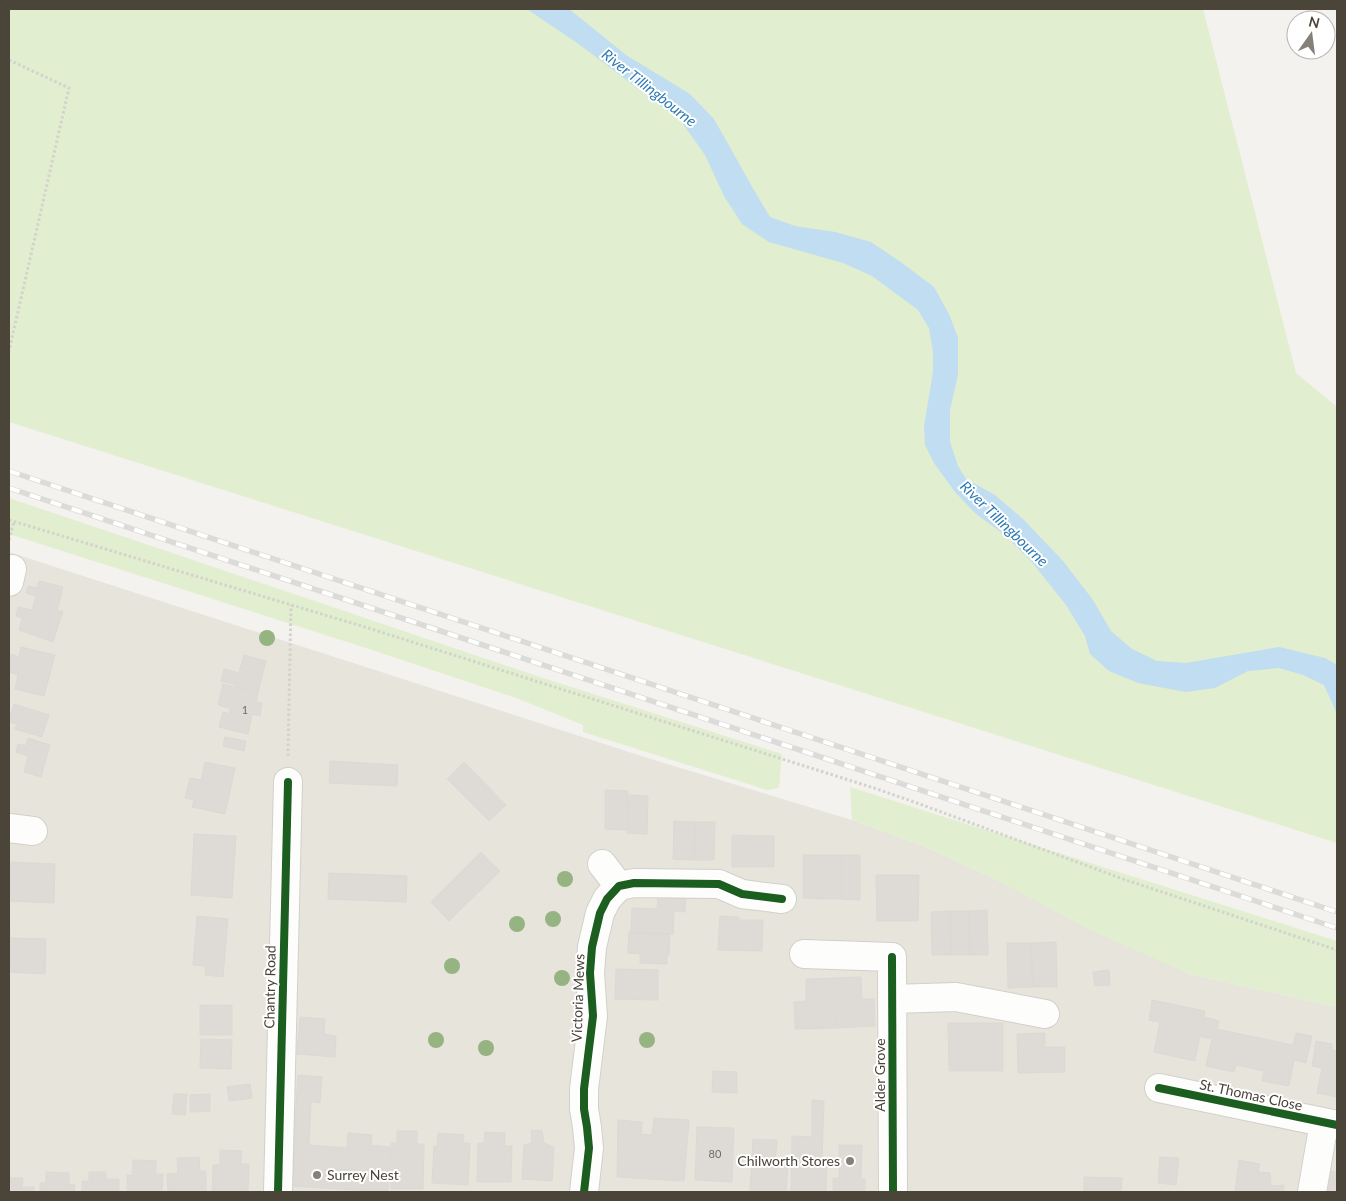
<svg xmlns="http://www.w3.org/2000/svg" width="1346" height="1201" viewBox="0 0 1346 1201" font-family="Lato,sans-serif">
  <style>
    .residential { fill: #e7e4dc }
    .green { fill: #e1eecf }
    .water { fill: #c0ddf1 }
    .building { fill: #dedbd6; stroke: #dcd9d4 }
    .lines { fill: none; stroke-linecap: round; stroke-linejoin: round }
    .minor-casing { stroke: #d2d0cb; stroke-width: 30 }
    .path { stroke: #d3d2cc; stroke-width: 3; stroke-dasharray: 2.5 2.5; stroke-linecap: butt }
    .minor { stroke: #fdfdfc; stroke-width: 28 }
    .rail-casing { stroke: #dbdbda; stroke-width: 5.5 }
    .rail { stroke: #fff; stroke-width: 4; stroke-dasharray: 11; stroke-linecap: butt }
    .cycleway-casing { stroke: #fff; stroke-width: 11 }
    .cycleway { stroke: #1b5e20; stroke-width: 8 }
    .tree { fill: #96b382 }
    .poi-dot { fill: #868178; stroke: #fff; stroke-width: 2 }
    .labels { text-anchor: middle; stroke-width: 4; stroke-linejoin: round; paint-order: stroke }
    .number-label { font-size: 11px; fill: #706a61 }
    .street-label { font-size: 14px; fill: #4b4439; stroke: #fff }
    .poi-label { font-size: 14px; fill: #4b4439; stroke: #fff; text-anchor: end }
    .water-label { font-size: 15px; font-style: italic; fill: #2e7ab2; stroke: #fff }
  </style>
  <rect width="100%" height="100%" fill="#f4f2ee"/>
  <!-- residential -->
  <path class="residential" d="M9,552L654,760L852,820L921,845L997,880L1189,974L1337,1007V1192H9Z"/>
  <!-- green -->
  <path class="green" d="M9,9H1203L1296,373L1337,407V843L9,422Z
    M9,498L543,678L782,754L779,788L767,790L583,732V725L516,698L366,648L9,534Z
    M850,787L1337,941V1007L1189,974L1090,930L997,880L921,845L852,820Z"/>
  <!-- water -->
  <path class="water" d="M527,9H569L626,55L690,94L714,119L755,192L770,217L795,226L835,232L871,242L902,263L934,287L949,314L958,338V375L950,410V442L958,466L966,479L995,495L1024,520L1063,561L1093,600L1111,631L1132,649L1157,661L1186,663L1279,647L1325,658L1337,665V714L1324,685L1303,675L1279,668L1248,671L1215,688L1186,692L1138,683L1109,671L1090,654L1085,636L1066,605L1031,561L1005,535L976,514L955,492L934,463L925,445L924,426L933,372V352L929,328L918,310L872,276L843,263L769,242L742,224L724,196L705,155L681,121L580,45Z"/>
  <!-- building -->
  <path class="building" d="M39,581L63,587L57,611H63L53,642L19,630L22,618L16,616L18,607L32,610L36,596L26,593L28,586L37,588Z
    M21,647L55,655L44,696L15,689L18,675L9,672V654L19,657Z
    M244,655L266,661L258,692L235,687L236,685L221,681L224,669L239,673Z
    M223,684L258,692L256,702L262,703L260,716L252,714L248,734L219,727L223,712L229,714L230,708L218,705Z
    M14,704L49,715L42,737L15,729L17,724L9,722V714H11Z
    M225,737L246,741L244,751L223,746Z
    M28,738L50,745L41,777L24,772L28,756L16,752L18,744L26,746Z
    M330,761L398,765L397,786L329,783Z
    M205,762L235,768L225,814L192,807L194,800L185,798L190,778L201,780Z
    M464,762L506,805L489,821L447,779Z
    M605,790L628,791L627,830L605,829Z
    M627,795L648,796L647,834L627,833Z
    M674,821L695,822L694,860L673,859Z
    M695,822H715L714,860H694Z
    M194,834L236,836L232,898L191,895Z
    M732,835L774,836V867H732Z
    M481,852L500,871L449,921L431,902Z
    M803,855H822V899L803,898Z
    M822,855H841V899H822Z
    M841,855H860V900L841,899Z
    M9,862L55,864L54,903L9,901Z
    M329,873L407,876L406,902L328,899Z
    M876,875H898V921H877Z
    M898,875H919L918,921H898Z
    M658,897L686,898L685,912L674,911L673,934L631,933L632,908L657,909Z
    M987,910L988,955H970L969,911Z
    M950,911H969L970,955H951Z
    M950,911L951,955H932L931,912Z
    M197,916L228,919L223,977L205,975V966L193,965Z
    M720,916L739,917V920H763L762,951L718,950Z
    M9,922H10V938L46,939L45,974L9,972Z
    M629,932L670,934L669,955H667V964L640,963V954L628,953Z
    M1056,942L1057,987H1033L1031,943Z
    M1007,943H1031L1033,987L1008,988Z
    M616,969L658,970V1000L615,999Z
    M1109,970L1110,985L1095,986L1093,972Z
    M861,977L862,999H874L875,1026L835,1028L834,978Z
    M834,978L835,1028L795,1029L794,1002L806,1001V979Z
    M1152,1000L1205,1011L1195,1061L1154,1052L1160,1022L1149,1020Z
    M200,1005H232V1035H200Z
    M300,1017L325,1019L324,1034L336,1036L335,1057L297,1054Z
    M1205,1017L1219,1021L1217,1029L1293,1045L1296,1033L1312,1036L1306,1063L1294,1060L1289,1086L1262,1081L1264,1071L1236,1065L1234,1072L1206,1066L1212,1039L1201,1037Z
    M948,1023H976V1071H949Z
    M976,1023H1003V1071H976Z
    M1045,1033V1047H1065V1072L1018,1073L1017,1034Z
    M201,1039L232,1040L231,1069L200,1068Z
    M1316,1041L1332,1044V1050L1337,1051V1097L1317,1093L1322,1068L1312,1066Z
    M713,1071L737,1072V1093L712,1092Z
    M298,1075L322,1077L320,1103L311,1102L309,1145L347,1148L348,1133L372,1135L371,1145L391,1147L388,1192L291,1186Z
    M250,1084L252,1098L229,1101L227,1087Z
    M174,1094H187L185,1115L172,1114Z
    M210,1094V1111L190,1112V1095Z
    M812,1100L824,1101L822,1159H827L826,1192H791L792,1136L812,1137Z
    M654,1118L689,1120L684,1181L617,1177L618,1120L642,1122L641,1134L652,1135Z
    M697,1127L734,1128L732,1182L695,1180Z
    M531,1130L542,1131L544,1143L554,1147L552,1181L522,1179L524,1145L532,1143Z
    M397,1131H417V1144H424L423,1189H391V1143H397Z
    M485,1132L505,1133V1146H512L511,1182H477L478,1143H484Z
    M438,1133L464,1135L463,1143H470L468,1185L432,1183L434,1146H437Z
    M753,1139L777,1140L775,1162L788,1163L786,1192H750Z
    M839,1145H862L861,1179H865V1192H833V1178H839Z
    M220,1150L242,1151L241,1164H249L248,1192H212L213,1165H220Z
    M199,1157L200,1171H206V1192H168L167,1174L178,1173L177,1158Z
    M1160,1157L1179,1158L1176,1185L1158,1183Z
    M133,1160L156,1161V1174H163L162,1192H127V1175L132,1176Z
    M1239,1160L1260,1164L1258,1172L1270,1173L1271,1186L1284,1185L1283,1192H1235Z
    M1331,1171L1337,1172V1192H1328Z
    M46,1172L69,1173V1184L75,1185L74,1192H40V1183H46Z
    M89,1172H106V1179H119V1192H82V1181H89Z
    M1084,1177L1122,1178L1121,1192H1084Z
    M9,1178H23L22,1187H34V1192H9Z"/>
  <g class="lines">
    <!-- minor casing -->
    <g class="minor-casing">
      <path id="minor" d="M9,582L12,569
        M9,828L33,831
        M602,864L619,886
        M804,954L892,957L893,1192
        M892,999L956,997L1045,1014
        M1159,1088L1337,1125
        M278,1192L288,782
        M584,1192L589,1148L587,1127L584,1109V1089L593,1016L590,973L592,947L600,913L607,899L619,886L634,883L719,884L742,894L782,899
        M1312,1192L1324,1123"/>
    </g>
    <!-- path -->
    <path class="path" d="M9,60L69,88L9,351
      M9,520L368,628L874,788L917,803L1123,879L1337,950
      M9,540L14,521
      M288,756L291,605"/>
    <!-- minor -->
    <use href="#minor" class="minor"/>
    <!-- rail casing -->
    <g class="rail-casing">
      <path id="rail" d="M9,471L1337,912
        M9,488L1337,928"/>
    </g>
    <!-- rail -->
    <use href="#rail" class="rail"/>
    <!-- cycleway casing -->
    <g class="cycleway-casing">
      <path id="cycleway" d="M892,957L893,1192
        M1159,1088L1337,1125
        M278,1192L288,782
        M584,1192L589,1148L587,1127L584,1109V1089L593,1016L590,973L592,947L600,913L607,899L619,886L634,883L719,884L742,894L782,899"/>
    </g>
    <!-- cycleway -->
    <use href="#cycleway" class="cycleway"/>
  </g>
  <!-- trees -->
  <g class="tree">
    <circle cx="267" cy="638" r="8"/>
    <circle cx="565" cy="879" r="8"/>
    <circle cx="553" cy="919" r="8"/>
    <circle cx="517" cy="924" r="8"/>
    <circle cx="452" cy="966" r="8"/>
    <circle cx="562" cy="978" r="8"/>
    <circle cx="436" cy="1040" r="8"/>
    <circle cx="647" cy="1040" r="8"/>
    <circle cx="486" cy="1048" r="8"/>
  </g>
  <!-- markers -->
  <g class="poi-dot">
    <circle cx="850" cy="1161" r="5"/>
    <circle cx="317" cy="1175" r="5"/>
  </g>
  <g class="labels">
    <!-- number labels -->
    <g class="number-label">
      <text x="245" y="714">1</text>
      <text x="715" y="1158">80</text>
    </g>
    <!-- street labels -->
    <g class="street-label">
      <text transform="translate(270 987) rotate(-89)" y="5">Chantry Road</text>
      <text transform="translate(578 998) rotate(-88)" y="5">Victoria Mews</text>
      <text transform="translate(880 1075) rotate(-90)" y="5">Alder Grove</text>
      <text transform="translate(1251 1095) rotate(12)" y="5">St. Thomas Close</text>
    </g>
    <!-- poi labels -->
    <g class="poi-label">
      <text x="840" y="1166">Chilworth Stores</text>
      <text x="327" y="1180" text-anchor="start">Surrey Nest</text>
    </g>
    <!-- water labels -->
    <g class="water-label">
      <text transform="translate(649 88) rotate(38)" y="5">River Tillingbourne</text>
      <text transform="translate(1004 524) rotate(44)" y="5">River Tillingbourne</text>
    </g>
  </g>
  <!-- border -->
  <rect width="1346" height="1201" fill="none" stroke="#4b4439" stroke-width="20"/>
  <!-- north arrow -->
  <g transform="translate(1311 35) rotate(14)"><circle r="24" fill="#ffffff" stroke="#b7b4b0"/>
  <path d="M0-4L9 19L0 12L-9 19Z" fill="#868178"/>
  <text y="-8" font-size="14" font-weight="bold" text-anchor="middle" fill="#4b4439">N</text>
  </g>
</svg>
